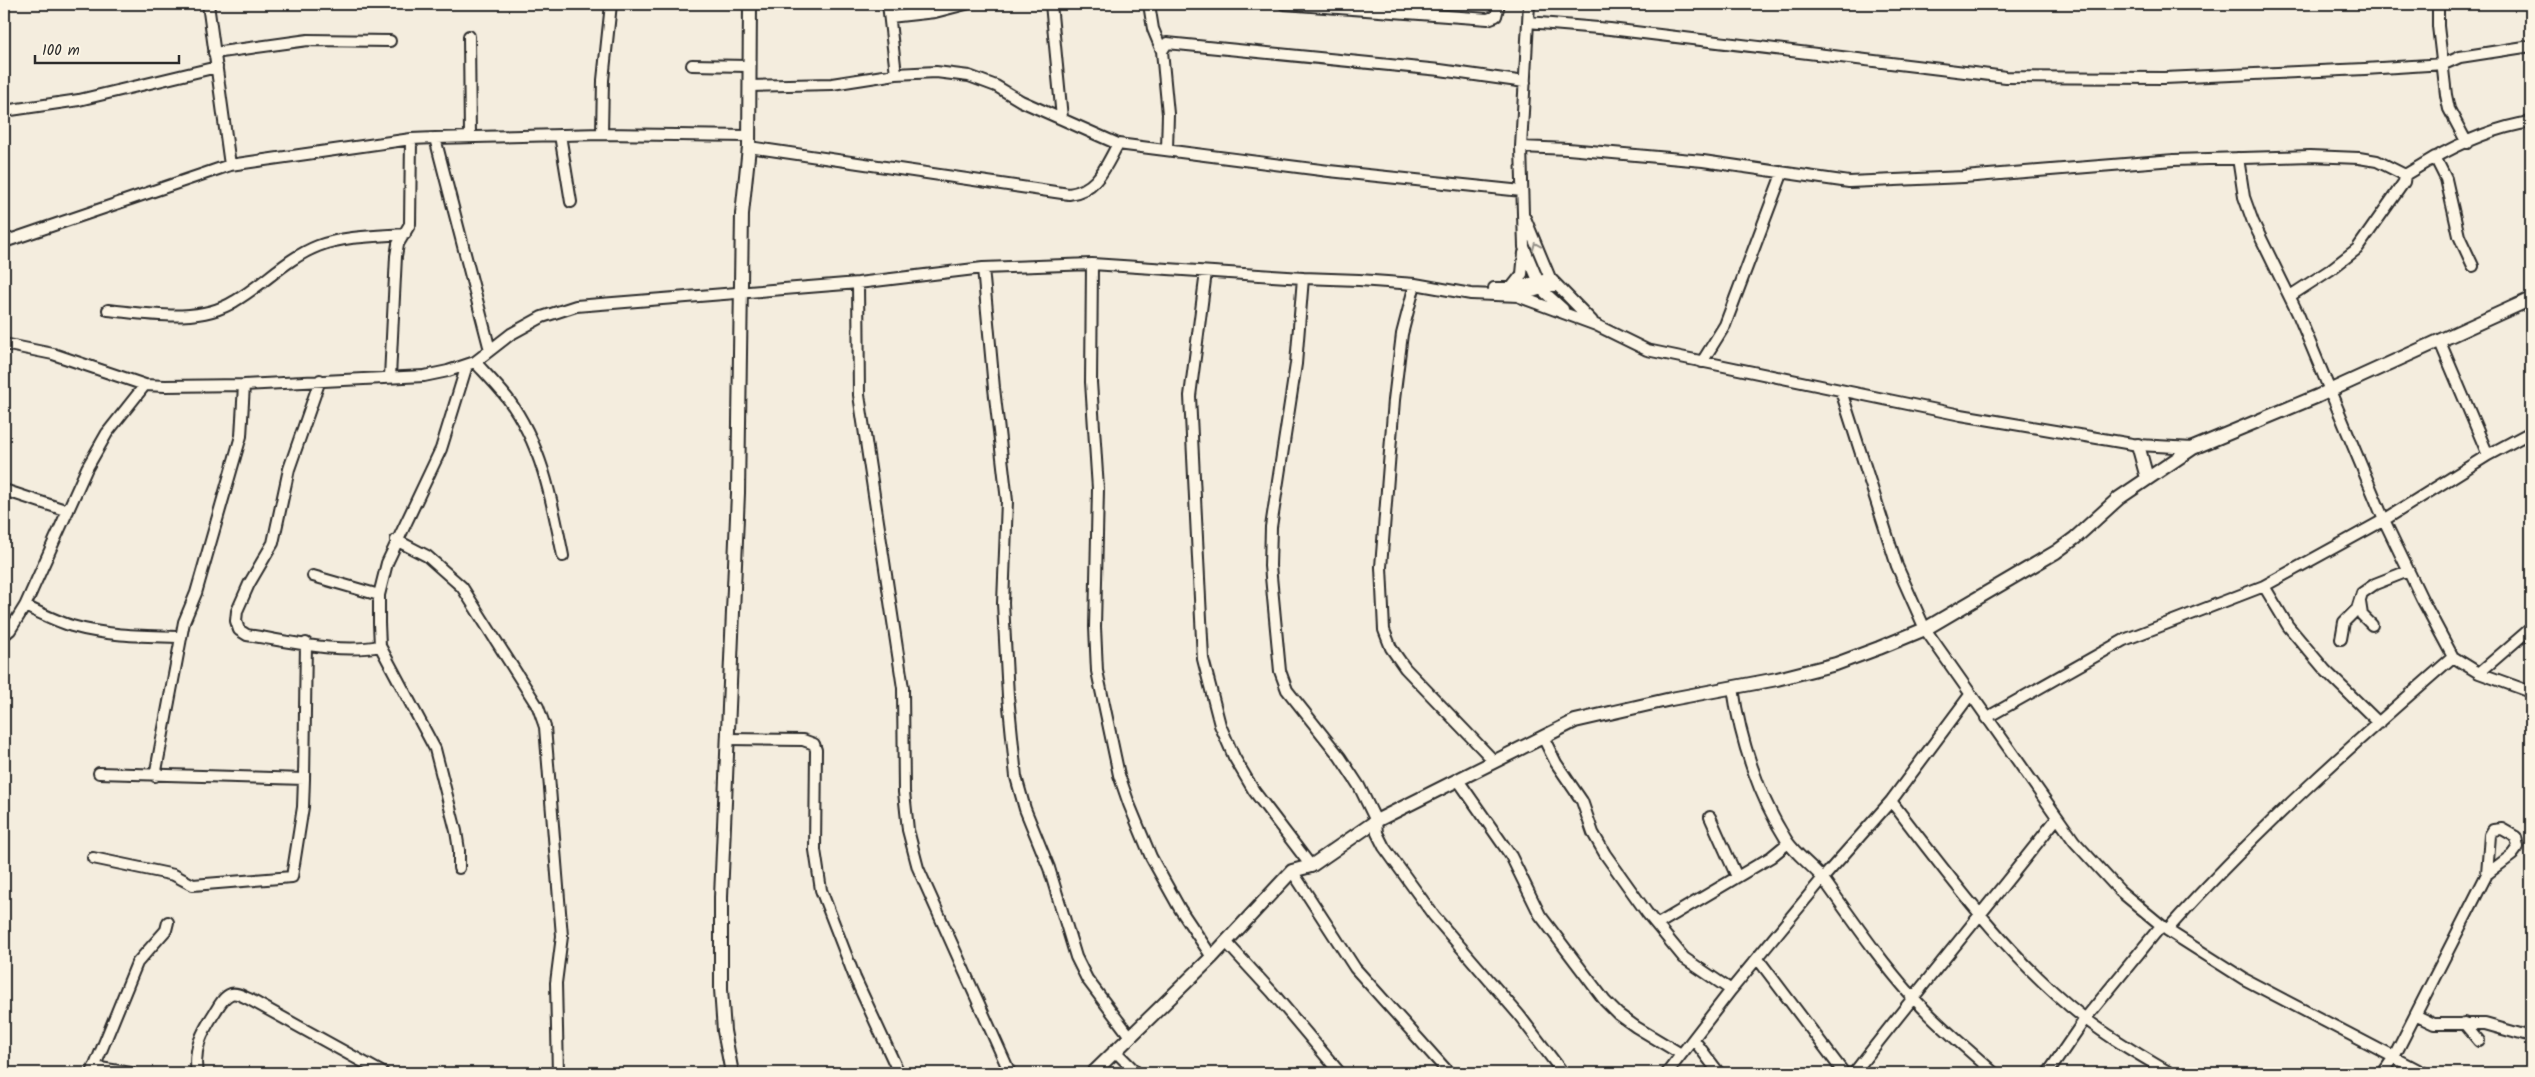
<svg xmlns="http://www.w3.org/2000/svg" width="2535" height="1077" viewBox="0 0 2535 1077" font-family="Kalam,sans-serif">
  <style>
    .lines { fill: none; stroke-linecap: round; stroke-linejoin: round }
    .minor-casing { stroke: #2b2b2b; stroke-width: 14 }
    .major-casing { stroke: #2b2b2b; stroke-width: 16 }
    .minor { stroke: #fcf5e5; stroke-width: 10 }
    .major { stroke: #fcf5e5; stroke-width: 12 }
    .oneway { stroke: #949088 }
  </style>
  <rect width="100%" height="100%" fill="#f4edde"/>
  <filter id="ink" filterUnits="userSpaceOnUse"><feTurbulence type="fractalNoise" baseFrequency=".02" numOctaves="2"/><feDisplacementMap in="SourceGraphic" scale="10" xChannelSelector="R" yChannelSelector="G"/><feConvolveMatrix kernelMatrix="1 2 1 2 8 2 1 2 1" color-interpolation-filters="sRGB"/></filter>
  <g filter="url(#ink)">
    <g class="lines">
      <!-- minor casing -->
      <g class="minor-casing">
        <path id="minor" d="M208,4L230,165
          M888,4L896,74
          M1051,4L1062,118
          M1149,4L1153,29L1162,51
          M1284,4L1488,19L1496,16L1499,4
          M1529,4L1521,147L1524,247L1542,290L1563,309
          M2438,4V26L2446,95L2449,109L2467,143
          M890,17L935,12L966,4
          M1528,22L1610,29L2006,77L2164,78L2365,69L2444,64L2460,57L2531,46
          M469,36L470,137
          M214,53L308,40L390,41
          M692,65L748,66
          M750,86L832,84L896,74L936,72L969,76L996,86L1021,101L1118,144L1329,171L1522,191
          M4,111L79,100L217,67
          M602,134L603,80L611,4
          M560,135L571,202
          M435,138L490,350
          M749,147L1069,194C1098,190 1105,167 1118,144
          M1521,147L1568,149L1703,161L1849,182L1964,177L2174,160L2310,156L2359,158L2377,161L2405,175
          M1167,149L1168,114L1162,51L1167,43L1440,70L1525,82
          M2238,158L2244,197L2253,222L2298,314L2384,520L2422,599L2453,657L2479,673L2531,692
          M2429,161C2460,143 2497,127 2531,122
          M2405,175L2435,157L2446,179L2459,236L2473,266
          M1525,218L1550,278L1592,321
          M4,242L230,165L411,139L435,138L602,134L748,136
          M1092,264L1091,382L1098,489L1095,627L1097,671L1119,775L1129,804L1151,857L1180,909L1212,957
          M983,268L994,388L1007,501L1003,603L1008,696L1016,777L1025,809L1049,868L1076,957L1087,979L1129,1035
          M1206,272L1190,396L1203,659L1220,725L1234,757L1254,791L1311,866
          M1303,278L1296,364L1271,527L1270,566L1280,671L1287,690L1340,757L1359,786L1376,821L1377,833L1384,847L1434,916L1519,1015L1563,1073
          M858,283L859,395L903,688L904,792L908,830L918,868L1010,1073
          M1415,284L1402,334L1394,400L1381,567L1384,630L1391,648L1405,668L1494,761
          M1494,288H1511L1543,280
          M1511,288L1522,274L1524,253
          M2290,296L2330,270L2357,249L2404,182L2405,175
          M1520,297L1596,325L1647,350L1961,415L2138,445L2193,448
          M108,310C148,314 199,324 235,301C263,285 287,258 318,246C344,236 376,236 405,234
          M2440,342L2488,455
          M4,344L53,354L145,385L165,386L244,385L424,376L448,371L475,362L511,334L542,317L576,306L858,283L983,268L1092,264L1303,278L1359,280L1415,284L1471,294L1519,296L1555,285
          M475,362C486,374 498,386 508,399C542,445 552,501 563,556
          M1702,362L1725,325L1782,174
          M390,377L396,256L398,244L410,224L411,139
          M320,380L289,469L273,543L249,584L237,611L236,621L239,630L247,635C288,641 339,654 380,646
          M1841,391L1897,566L1925,629L2074,841L2120,891L2167,930L2244,979L2424,1073
          M4,490L68,511
          M396,540L427,556L462,587L538,707L545,727L562,936L556,983L558,1073
          M313,576L379,595
          M2264,586L2288,626L2325,670L2379,723
          M2360,602L2362,615L2372,625
          M25,606C40,613 56,621 72,626C107,636 145,636 181,637
          M4,635L10,630L25,606L87,468L107,433L145,385
          M2341,639L2344,622L2357,609L2362,593L2375,584L2408,571
          M2479,673L2531,628
          M1733,688C1740,740 1759,797 1787,841C1797,856 1813,866 1824,880C1852,919 1879,959 1911,995C1935,1023 1967,1048 1994,1073
          M1986,718L2124,640L2264,586L2384,520L2488,455L2531,432
          M1543,737L1556,763L1582,801L1593,833L1605,854L1647,913L1684,958L1731,990
          M727,739L803,740L814,744L816,750L815,850L821,890L855,978L899,1073
          M99,773L304,779L306,643
          M155,776L184,622L196,593L241,436L244,385
          M1458,780L1511,856L1540,915L1605,1001L1618,1014L1636,1027L1681,1054
          M1891,801C1950,877 2007,957 2083,1017C2110,1038 2141,1056 2170,1073
          M1710,817L1737,877
          M93,858L174,875L193,885L292,877L303,807L304,779
          M459,868V850L456,831L435,749L380,646L379,623V595L387,563L441,449L467,365
          M1292,871L1355,968L1449,1073
          M1658,924L1771,857L1788,843
          M2167,930C2254,832 2354,743 2453,657
          M1226,942L1272,992L1340,1073
          M1758,959L1844,1073
          M2417,1016L2434,1024H2485L2531,1037
          M2464,1023L2479,1041
          M1694,1040L1719,1073
          M1114,1050L1137,1073
          M94,1067L131,1073
          M92,1073L137,963L166,930L168,922
          M197,1073C193,1049 202,1032 215,1012C219,1006 223,997 231,994C237,992 244,997 249,999L383,1073
          M1667,1073L1731,990L1823,878L1891,801L1970,695
          M1854,1073C1920,987 1990,904 2057,818
          M2048,1073L2085,1019L2161,926
          M2383,1073L2394,1057L2487,874L2490,835L2493,830L2502,829L2516,837L2518,847L2512,855L2487,874"/>
      </g>
      <!-- major casing -->
      <g class="major-casing">
        <path id="major" d="M2138,445L2147,478
          M732,1073L724,1031L721,989V897L738,493L742,214L749,147L750,4
          M1093,1073L1212,957L1292,871L1311,866L1376,821L1575,721L1671,699L1777,679L1836,664L1879,648L1925,629L2056,552L2075,538L2119,498L2193,448L2318,396L2531,299"/>
      </g>
      <!-- minor -->
      <use href="#minor" class="minor"/>
      <!-- major -->
      <use href="#major" class="major"/>
    </g>
    <!-- one-way arrows -->
    <defs><path id="oneway-chevron" d="M-2-3.5L2.5 0L-2 3.5" fill="none" stroke-width="1.6" stroke-linecap="round" stroke-linejoin="round" transform="scale(1.25)"/></defs>
    <use class="oneway" href="#oneway-chevron" transform="translate(1536 246) rotate(-113)"/>
  </g>
  <!-- margin -->
  <rect width="2535" height="1077" fill="none" stroke="#fcf5e5" stroke-width="20"/>
  <rect x="10" y="10" width="2515" height="1057" fill="none" stroke="#2b2b2b" stroke-width="2" filter="url(#ink)"/>
  <!-- scale -->
  <path d="M35 55v8h144v-8" fill="none" stroke="#2b2b2b" stroke-width="2.5"/>
  <text x="42" y="55" font-size="15" fill="#2b2b2b" stroke="#fcf5e5" stroke-width="4" paint-order="stroke">100 m</text>
</svg>
